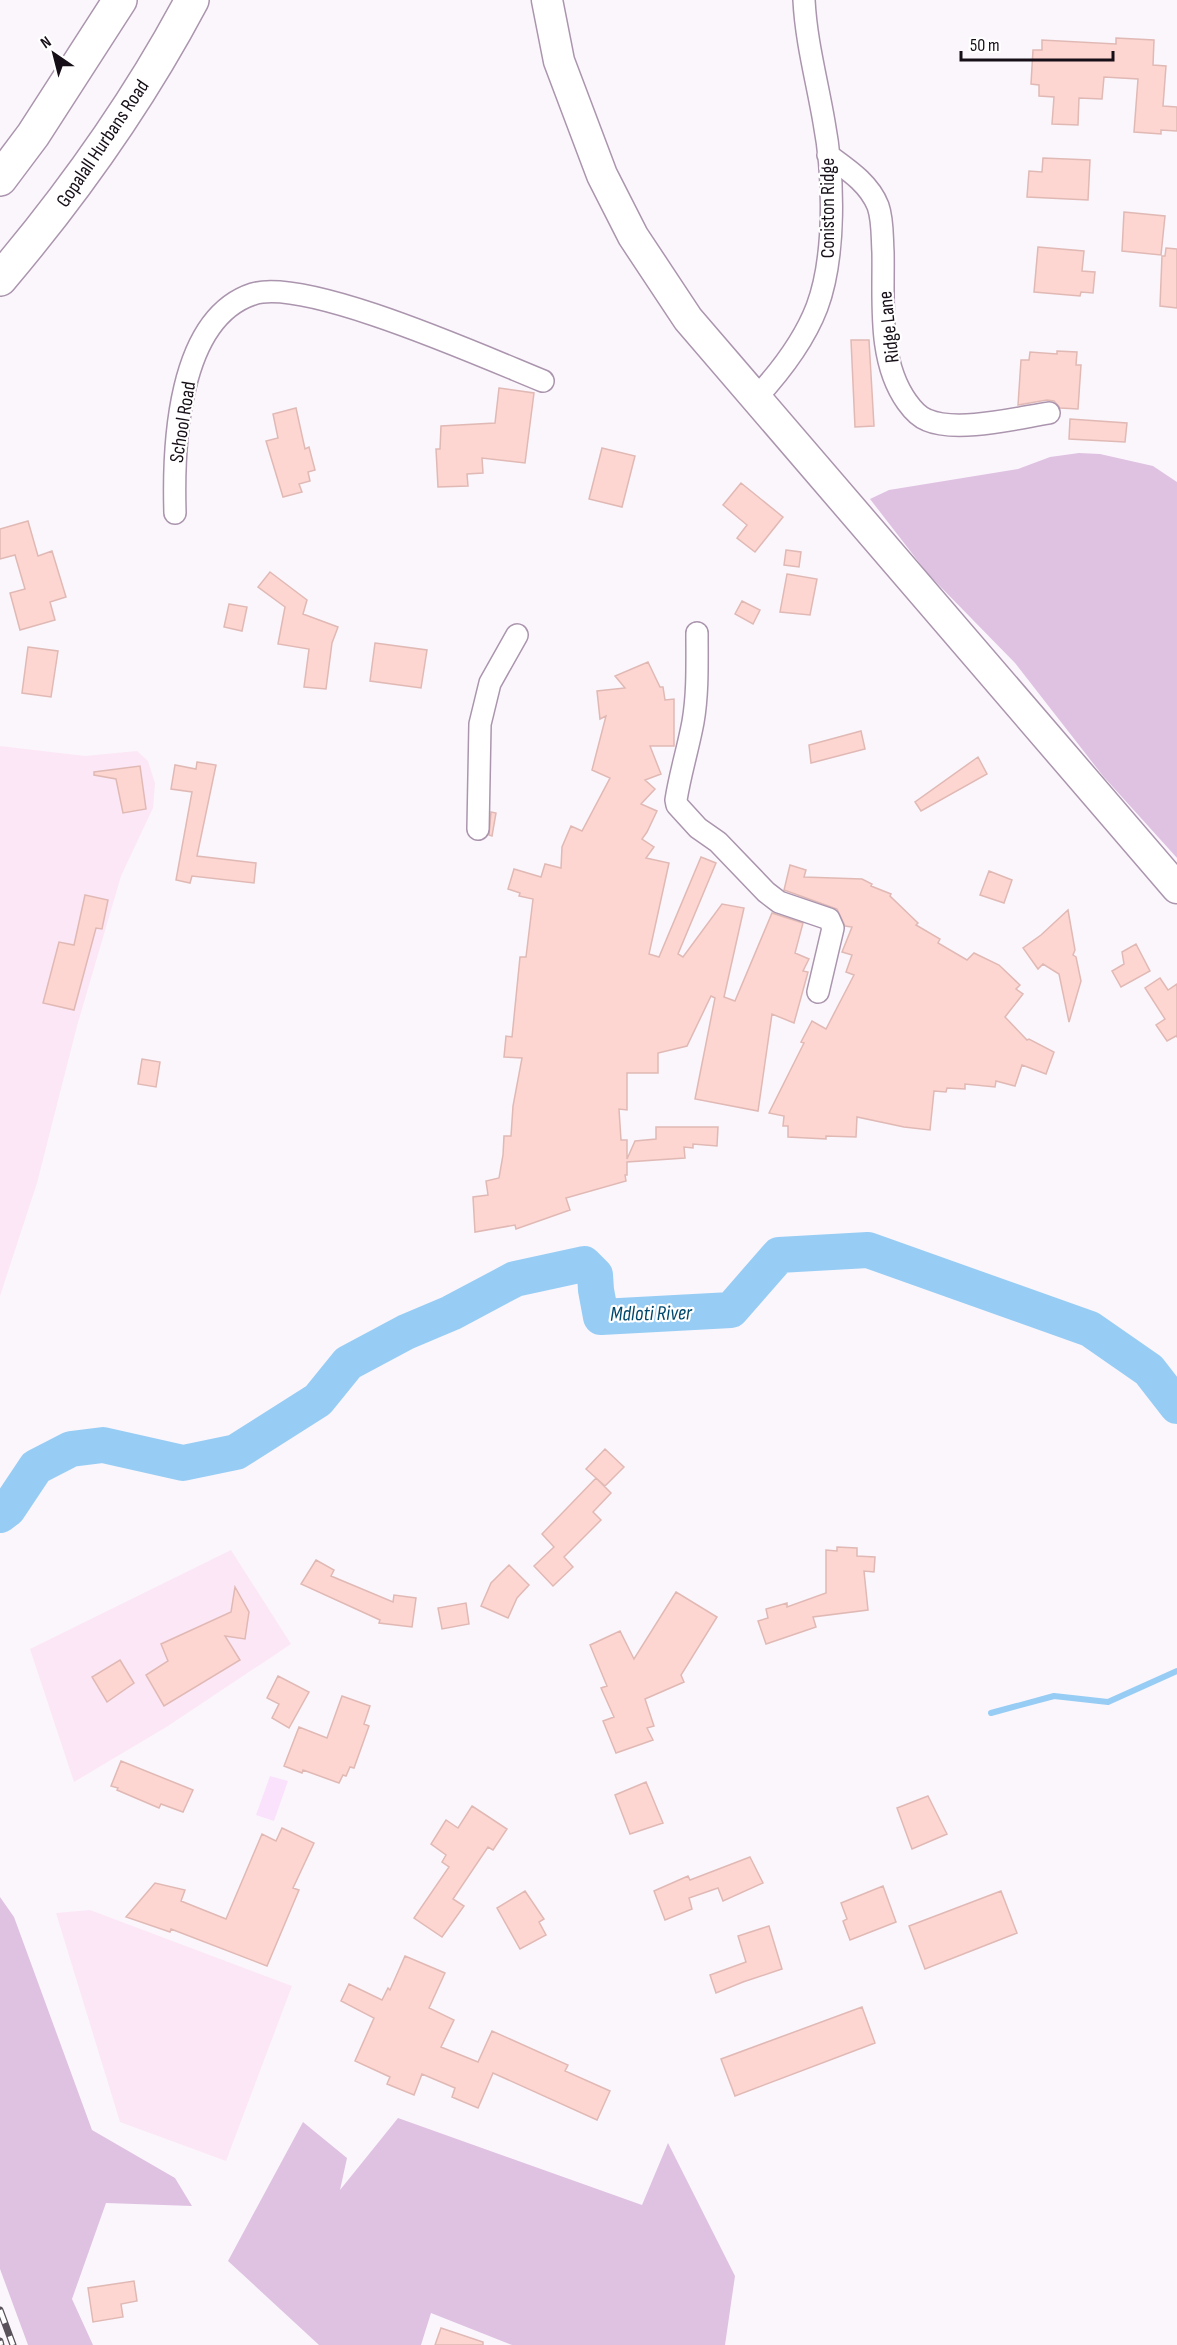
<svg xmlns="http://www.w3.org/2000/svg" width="1177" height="2345" viewBox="0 0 1177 2345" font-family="'Sofia Sans Condensed',sans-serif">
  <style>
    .built { fill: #fae2fd }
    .industrial { fill: #fce7f6 }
    .green { fill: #dfc2e2 }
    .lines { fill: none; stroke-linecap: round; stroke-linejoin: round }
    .stream { stroke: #97cdf4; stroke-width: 6 }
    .river { stroke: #97cdf4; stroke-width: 36 }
    .building { fill: #fdd5d1; stroke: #e0b9b5; stroke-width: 1.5 }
    .street-casing { stroke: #ab95ae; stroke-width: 24 }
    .secondary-casing { stroke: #ab95ae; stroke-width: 33 }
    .primary-casing { stroke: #ab95ae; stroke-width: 36 }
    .street { stroke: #fff; stroke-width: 21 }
    .secondary { stroke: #fff; stroke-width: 30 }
    .primary { stroke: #fff; stroke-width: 33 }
    .rail-casing { stroke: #59525a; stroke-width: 7 }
    .rail { stroke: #fff; stroke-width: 4.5; stroke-dasharray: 14; stroke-linecap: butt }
    .labels { text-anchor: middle; stroke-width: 4.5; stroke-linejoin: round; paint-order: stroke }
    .street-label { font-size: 20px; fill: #170f18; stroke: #fff }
    .water-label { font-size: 21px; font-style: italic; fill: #01486c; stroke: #fff }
  </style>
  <rect width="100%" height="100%" fill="#fbf6fc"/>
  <!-- built -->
  <path class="built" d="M270,1776L288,1781L274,1821L256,1815Z"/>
  <!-- industrial -->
  <path class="industrial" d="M0,746L85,756L137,751L148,761L155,783L153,808L121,876L77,1026L37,1183L0,1296Z
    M231,1550L291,1644L168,1726L74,1782L30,1649Z
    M90,1910L292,1986L226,2161L120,2122L56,1913Z"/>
  <!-- green -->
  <path class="green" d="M1079,453L1100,454L1153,466L1177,482V858L1103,776L1015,663L928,574L870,499L889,490L1018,469L1050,457Z
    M0,1897L14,1917L92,2130L175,2178L192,2206L106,2203L72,2299L93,2345H28L0,2269Z
    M398,2118L642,2205L668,2143L735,2276L725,2345H512L431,2313L421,2345H319L228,2261L303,2122L347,2158L340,2190Z"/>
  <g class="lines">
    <!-- stream -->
    <path class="stream" d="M991,1713L1054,1696L1108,1702L1177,1671"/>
    <!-- river -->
    <path class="river" d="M0,1515L8,1509L36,1467L71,1449L103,1445L183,1463L236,1452L318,1400L348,1363L406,1332L451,1313L515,1279L584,1264L595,1275L596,1290L601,1317L731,1310L779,1255L868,1250L1090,1329L1149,1370L1177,1406"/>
  </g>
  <!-- building -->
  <path class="building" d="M1116,38L1154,40L1153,65L1166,66L1163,106L1177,107V131L1161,130V134L1134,132L1138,79L1104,77L1102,99L1079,98L1078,125L1052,124L1054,97L1039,96V85L1031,84L1033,50H1042V40L1116,44Z
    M1043,158L1090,160L1088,200L1027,197L1029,171L1042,172Z
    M1124,212L1165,216L1161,255L1122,251Z
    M1038,247L1084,251L1082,271L1095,272L1093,293L1081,292L1080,296L1034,292Z
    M1166,248L1177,249V308L1160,306L1162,256H1165Z
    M851,340H869L874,426L855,427Z
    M1057,351L1077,352L1076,365H1081L1078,409L1060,408L1054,401L1047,400L1018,405L1021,360H1029L1030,352L1057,354Z
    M499,388L534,393L525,463L482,458L483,473L467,474L468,486L438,487L436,449H440L441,426L495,423Z
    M296,408L305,449L309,447L315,470L308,472L310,481L299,484L302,492L283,497L266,441L278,438L273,414Z
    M1070,419L1127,423L1125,442L1069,439Z
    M602,448L635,456L622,507L589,499Z
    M741,483L783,517L755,552L737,538L747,525L723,505Z
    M28,521L38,556L52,551L66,597L50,602L55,620L20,630L10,593L25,589L15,555L0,559V529Z
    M786,550L801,552L799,567L784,565Z
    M270,572L307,600L303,614L338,627L332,643L326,689L304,687L309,649L278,644L285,607L258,587Z
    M787,574L817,579L810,615L780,612Z
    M742,601L760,610L753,624L735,614Z
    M229,604L247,607L242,631L224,627Z
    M375,643L427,650L421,688L370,681Z
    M28,647L58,651L51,697L22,693Z
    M648,662L660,687H663L665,700L674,699V746H650L661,774L645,780L655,789L641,804L657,811L647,832L642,839L654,847L646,858L669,863L649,954L659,957L701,857L716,863L678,954L683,957L722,904L744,908L724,997L735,1001L772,913L803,923L795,953L809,959L803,971L808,972L794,1023L772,1014L758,1111L695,1099L715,998L711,996L687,1046L658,1053V1073H627V1110L619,1109L621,1140H627V1159L635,1141L656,1139V1127H718L717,1146L693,1144V1148L684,1147L685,1158L627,1162V1175H625L626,1181L566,1198L570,1210L516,1229L515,1225L475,1232L473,1197L488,1195L486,1181L499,1178L503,1155L504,1136H511L513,1106L522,1058L504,1057L506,1036L512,1037L520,957H526L533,899L519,896L520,893L508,889L514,869L541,877L545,864L561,868L562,847L571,826L582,831L610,778L592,770L606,716L600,719L597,691L625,688L615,676Z
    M861,731L865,749L811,763L809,745Z
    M978,757L987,774L921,811L915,802Z
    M197,762L216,765L197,856L256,863L254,883L192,876L190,883L176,880L192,792L171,789L175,765L196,769Z
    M140,766L146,809L123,813L116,779L94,775V772Z
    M491,812L496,813L492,836L489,835Z
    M790,865L806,870L804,877L862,879L872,884L871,886L891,894L890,896L918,923L916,925L940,939L938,943L967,960L974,953L999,965L1020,985L1016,989L1023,994L1005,1017L1027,1040L1029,1039L1054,1052L1046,1074L1022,1065L1015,1086L996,1081L995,1087L965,1084V1089L947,1088L946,1092L934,1091L930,1130L904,1127L857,1117L856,1137L826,1136V1139L788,1137V1126H783L784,1116L769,1113L804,1043L801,1042L812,1021L826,1029L854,975L846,972L852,955L842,952L852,927L845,926L837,909L784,890Z
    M989,871L1012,880L1004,903L980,895Z
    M85,895L108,900L102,929L96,928L74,1010L43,1003L59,942L74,945Z
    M1068,910L1075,950L1073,955L1076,957L1081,981L1069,1022L1059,974L1043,964L1038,969L1023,948L1041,935Z
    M1136,944L1150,971L1121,987L1112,971L1124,964L1122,952Z
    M1160,978L1168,990L1177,984V1037L1176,1036L1167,1041L1156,1025L1165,1019L1145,988Z
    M142,1059L160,1062L156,1087L138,1084Z
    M605,1449L624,1467L605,1486L586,1469Z
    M596,1478L611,1493L593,1512L601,1520L564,1557L573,1567L553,1586L534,1566L554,1547L542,1534Z
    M837,1547L857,1548V1556L875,1557L874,1572L864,1571L868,1610L813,1617L816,1627L766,1644L758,1621L768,1618L766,1609L787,1603V1607L826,1593V1550L837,1551Z
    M316,1560L334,1570L331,1576L393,1602L394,1595L416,1598L412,1627L379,1623L380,1620L301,1584Z
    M509,1565L529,1585L517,1598L508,1618L481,1606L491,1583Z
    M235,1587L249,1612L245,1639L225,1636L240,1660L164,1706L146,1675L168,1661L161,1644L231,1612Z
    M676,1592L717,1617L681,1675L684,1682L645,1699L654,1726L647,1728L653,1740L616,1753L603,1721L614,1717L601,1688L607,1686L590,1645L620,1631L634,1659Z
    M466,1603L469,1624L442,1629L438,1608Z
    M120,1660L134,1683L107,1702L92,1677Z
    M278,1676L309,1692L289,1728L272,1718L279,1704L267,1698Z
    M342,1696L370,1706L364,1724L369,1726L354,1768L350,1767L346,1776L343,1775L339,1783L303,1770L302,1773L284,1766L299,1727L327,1738Z
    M121,1761L193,1790L183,1812L161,1804L159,1808L117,1790L118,1788L111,1786Z
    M646,1782L663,1823L630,1834L615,1795Z
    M928,1796L947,1834L912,1849L897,1808Z
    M472,1806L507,1829L493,1850L488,1847L453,1899L464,1906L442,1937L414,1918L449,1867L442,1862L446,1855L431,1844L446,1820L458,1828Z
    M282,1828L314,1843L293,1888L299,1890L267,1966L171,1929L170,1932L126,1917L155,1883L185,1890L181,1901L226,1919L262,1834L276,1841Z
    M750,1857L763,1883L723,1901L718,1888L689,1898L692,1909L665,1920L654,1891L688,1876L690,1880Z
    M883,1886L896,1922L850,1940L843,1921L847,1919L841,1903Z
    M525,1891L544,1919L539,1922L546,1935L520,1949L497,1908Z
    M1001,1891L1017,1933L925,1969L909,1926Z
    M769,1926L782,1969L743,1982L716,1993L710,1975L746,1962L738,1936Z
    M405,1956L445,1973L429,2008L454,2020L441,2047L478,2062L492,2031L568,2065L565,2071L610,2091L597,2120L493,2073L478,2108L452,2097L455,2088L422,2074L414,2095L387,2084L390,2077L355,2061L374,2018L341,2001L349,1984L382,2000L388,1988L390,1990Z
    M862,2007L875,2043L735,2096L721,2059Z
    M134,2281L137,2301L121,2304L123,2317L93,2322L88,2288Z
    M441,2328L483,2342V2345H435Z"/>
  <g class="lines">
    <!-- street casing -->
    <g class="street-casing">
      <path id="street" d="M828,155C847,169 869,183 878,206C883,220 882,237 883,252C884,301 877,360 907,402C912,409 919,417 927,420C957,433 1017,418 1049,413
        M756,398C780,372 804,341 817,307C836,256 834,175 824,122C817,81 806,41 804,0
        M175,513C173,447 177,319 253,294C306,277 486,358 543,381
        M697,633C697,663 698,693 693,722C688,749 680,774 676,800L677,805L698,828L718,842L766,892L779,902L829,919L833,928L818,992
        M478,829L480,724L490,683L517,635"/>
    </g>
    <!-- secondary casing -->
    <g class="secondary-casing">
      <path id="secondary" d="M547,0L559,61L602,175L633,236L688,319L1177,888"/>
    </g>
    <!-- primary casing -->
    <g class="primary-casing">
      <path id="primary" d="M0,179L33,135L120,0
        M0,279C73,193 139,100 192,0"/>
    </g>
    <!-- street -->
    <use href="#street" class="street"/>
    <!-- secondary -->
    <use href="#secondary" class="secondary"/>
    <!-- primary -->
    <use href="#primary" class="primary"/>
    <!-- rail casing -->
    <g class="rail-casing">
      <path id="rail" d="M0,2310L13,2345
        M0,2341L1,2345"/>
    </g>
    <!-- rail -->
    <use href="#rail" class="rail"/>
  </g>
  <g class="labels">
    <!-- street labels -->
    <g class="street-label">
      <text transform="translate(102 143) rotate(-56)" y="7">Gopalall Hurbans Road</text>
      <text transform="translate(827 208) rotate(-90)" y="7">Coniston Ridge</text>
      <text transform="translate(888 327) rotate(-96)" y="7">Ridge Lane</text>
      <text transform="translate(182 422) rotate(-81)" y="7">School Road</text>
    </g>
    <!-- water labels -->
    <g class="water-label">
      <text transform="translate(651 1313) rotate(-1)" y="7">Mdloti River</text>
    </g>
  </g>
  <!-- north arrow -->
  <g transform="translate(54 54) rotate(325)" stroke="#ffffff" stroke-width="4.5" paint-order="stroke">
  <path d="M0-4.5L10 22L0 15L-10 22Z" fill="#170f18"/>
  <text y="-9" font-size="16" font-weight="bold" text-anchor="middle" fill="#170f18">N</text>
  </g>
  <!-- scale -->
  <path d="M961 51v9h152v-9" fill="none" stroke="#170f18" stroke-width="3"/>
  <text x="970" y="51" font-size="18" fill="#170f18" stroke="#ffffff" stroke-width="4.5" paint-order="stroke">50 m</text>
</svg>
